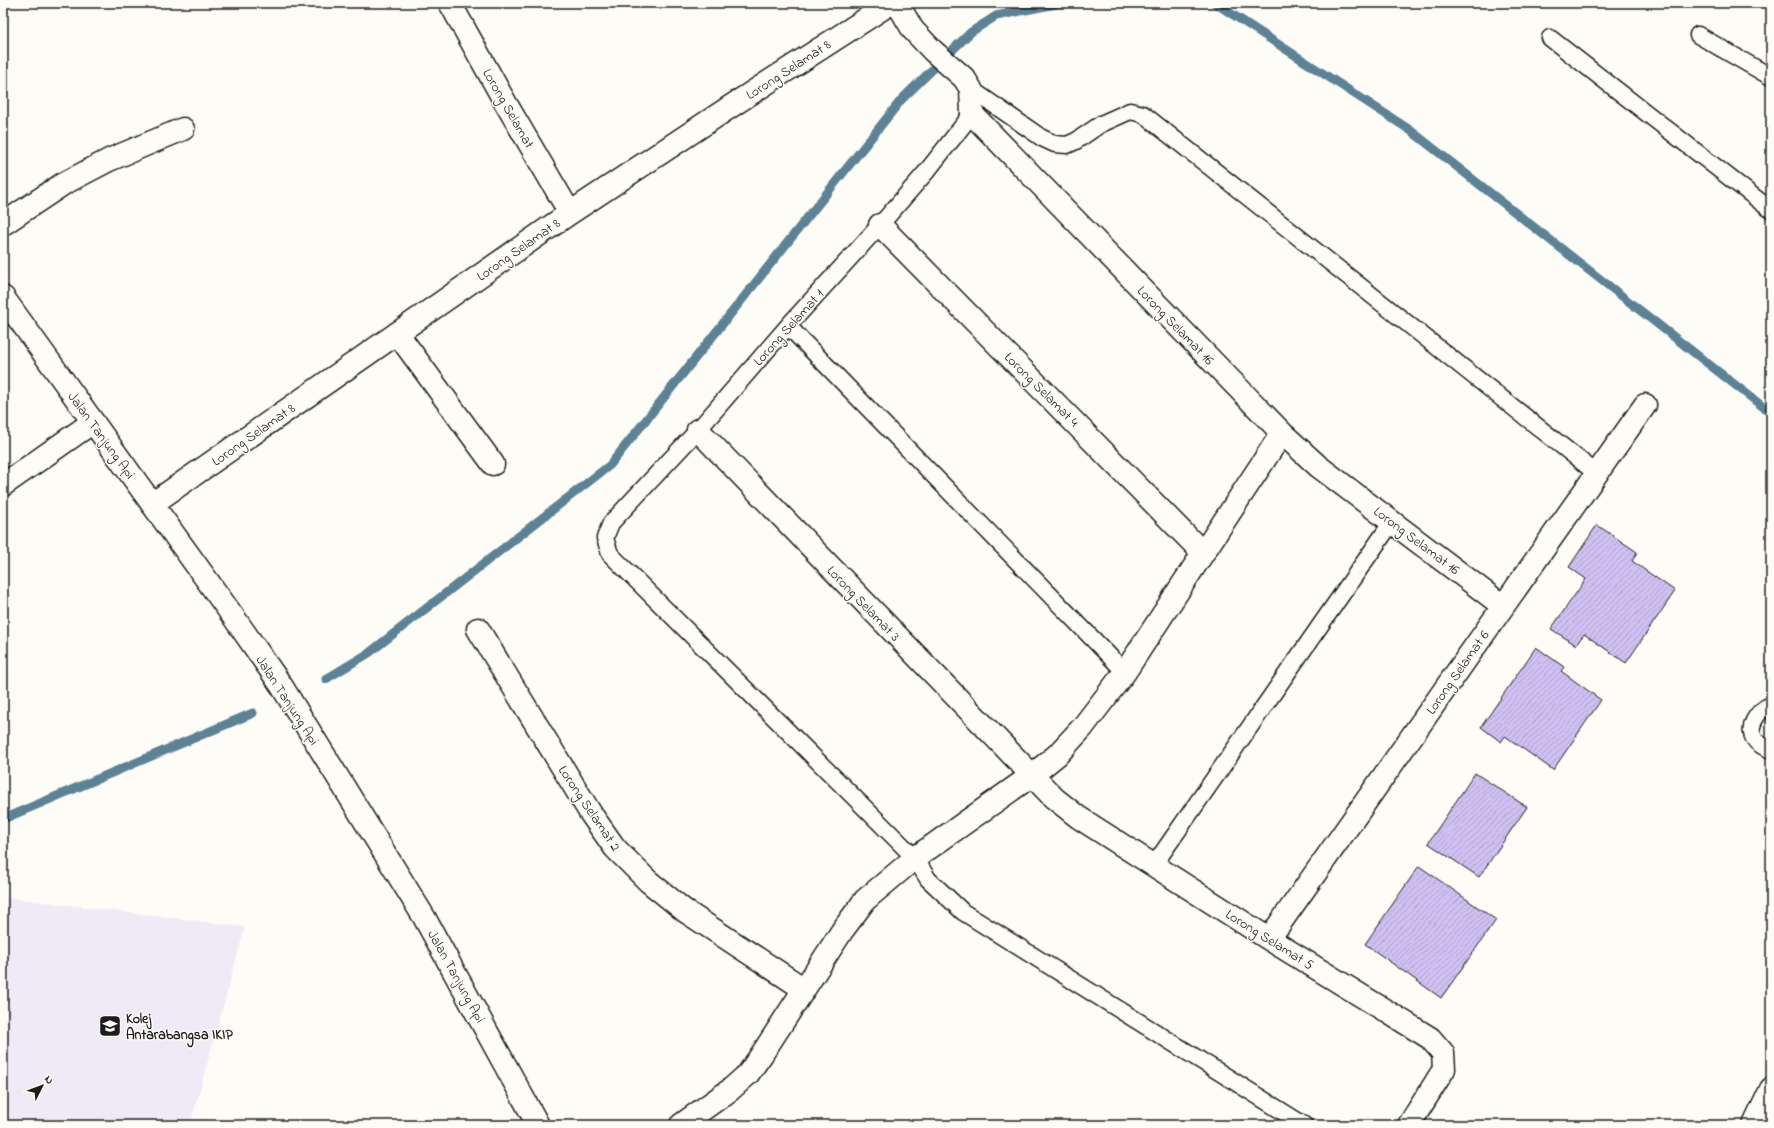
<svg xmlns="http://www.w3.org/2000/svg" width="1774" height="1128" viewBox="0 0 1774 1128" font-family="'Indie Flower',sans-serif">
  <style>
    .built { fill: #efeaf5 }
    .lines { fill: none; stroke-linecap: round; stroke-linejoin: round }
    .stream { stroke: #5d8296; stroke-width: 9 }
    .building { fill: url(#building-hatch); stroke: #1c1c1c }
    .service-casing { stroke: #1c1c1c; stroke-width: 19 }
    .minor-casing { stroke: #1c1c1c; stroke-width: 25 }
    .tertiary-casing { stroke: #1c1c1c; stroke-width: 25 }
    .service { stroke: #fdfcf7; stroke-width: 16 }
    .minor { stroke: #fdfcf7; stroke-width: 22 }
    .tertiary { stroke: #fdfcf7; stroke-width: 22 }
    .labels { text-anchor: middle; stroke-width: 3; stroke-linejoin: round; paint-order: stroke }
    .street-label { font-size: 14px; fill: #1c1c1c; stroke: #fdfcf7 }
    .poi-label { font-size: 14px; font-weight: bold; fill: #1c1c1c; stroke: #fdfcf7; text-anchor: start }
  </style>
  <defs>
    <pattern id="building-hatch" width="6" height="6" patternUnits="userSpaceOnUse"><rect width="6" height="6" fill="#cec0f1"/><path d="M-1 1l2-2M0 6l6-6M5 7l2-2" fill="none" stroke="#b0a4ce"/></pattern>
  </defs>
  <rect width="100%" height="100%" fill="#fdfcf7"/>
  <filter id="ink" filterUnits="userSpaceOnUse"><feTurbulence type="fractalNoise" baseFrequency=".025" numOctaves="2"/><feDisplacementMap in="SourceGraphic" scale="8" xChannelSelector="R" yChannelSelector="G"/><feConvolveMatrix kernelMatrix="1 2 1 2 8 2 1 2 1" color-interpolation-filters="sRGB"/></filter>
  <g filter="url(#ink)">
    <!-- built -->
    <path class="built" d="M3,897L245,927L190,1125H3Z"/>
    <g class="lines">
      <!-- stream -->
      <path class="stream" d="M1215,3L1410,130L1771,413
        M326,679L369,653L610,465L902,99L971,32L996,16L1061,3
        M3,819L253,713"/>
    </g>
    <!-- building -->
    <path class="building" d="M1597,525L1637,552L1632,561L1675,591L1626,663L1584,634L1576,645L1551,629L1586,579L1569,567Z
      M1536,647L1564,667L1561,671L1601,700L1553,770L1505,736L1501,742L1481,727Z
      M1475,773L1527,807L1479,877L1428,843Z
      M1419,866L1496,920L1441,998L1365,944Z"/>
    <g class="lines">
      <!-- service casing -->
      <g class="service-casing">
        <path id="service" d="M1698,35L1771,77
          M1550,38L1771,210
          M971,89L1042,138L1055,144L1067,145L1076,141L1101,124L1130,111L1143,114L1596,473
          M972,114L927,171L880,225L788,326L698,430L611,523L605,538L610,554L915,858L928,879L963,912L1304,1125
          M788,326L1125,672
          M1771,705C1757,710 1744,730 1757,742C1761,746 1766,748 1771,750
          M1154,865L1392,522"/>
      </g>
      <!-- minor casing -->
      <g class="minor-casing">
        <path id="minor" d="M450,3L505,102L570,213
          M897,3L913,30L933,51L964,78L971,89L972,114L1282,433L1318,466L1503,606
          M3,224L63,184L109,160L183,129
          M880,225L1203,553
          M397,333L493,464
          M698,430L1054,798L1078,817L1269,939L1430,1038L1443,1053L1444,1069L1409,1125
          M3,485L93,422
          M152,504L570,213L739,101L891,3
          M478,629L591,814L615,848L648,881L685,911L804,989
          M1269,939L1645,405
          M681,1125L730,1090L748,1074L762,1054L842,931L865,900L915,858L1031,776L1057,755L1082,728L1125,672L1282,433"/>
      </g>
      <!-- tertiary casing -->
      <g class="tertiary-casing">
        <path id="tertiary" d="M3,297L235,619L281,685L424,917L538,1125
          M1754,1125L1771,1089"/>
      </g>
      <!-- service -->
      <use href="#service" class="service"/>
      <!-- minor -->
      <use href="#minor" class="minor"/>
      <!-- tertiary -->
      <use href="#tertiary" class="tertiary"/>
    </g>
  </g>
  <!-- icons -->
  <defs>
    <g id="university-square" transform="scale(1.15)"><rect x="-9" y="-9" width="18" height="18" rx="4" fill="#1c1c1c" stroke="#fdfcf7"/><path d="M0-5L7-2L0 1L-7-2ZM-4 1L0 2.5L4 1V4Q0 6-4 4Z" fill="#fff"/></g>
  </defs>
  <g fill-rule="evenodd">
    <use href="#university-square" x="110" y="1026"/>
  </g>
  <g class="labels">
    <!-- street labels -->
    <g class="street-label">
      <text transform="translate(788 69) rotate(-33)" y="5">Lorong Selamat 8</text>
      <text transform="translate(509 108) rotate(60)" y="5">Lorong Selamat</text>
      <text transform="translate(518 249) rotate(-35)" y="5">Lorong Selamat 8</text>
      <text transform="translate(1176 325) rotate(46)" y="5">Lorong Selamat 16</text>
      <text transform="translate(788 327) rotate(-48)" y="5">Lorong Selamat 1</text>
      <text transform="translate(1042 389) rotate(45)" y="5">Lorong Selamat 4</text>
      <text transform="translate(253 434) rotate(-35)" y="5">Lorong Selamat 8</text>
      <text transform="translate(102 435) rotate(54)" y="5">Jalan Tanjung Api</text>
      <text transform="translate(1417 540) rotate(37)" y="5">Lorong Selamat 16</text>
      <text transform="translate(864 603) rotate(46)" y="5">Lorong Selamat 3</text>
      <text transform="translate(1457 672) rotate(-55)" y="5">Lorong Selamat 6</text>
      <text transform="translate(288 700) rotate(57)" y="5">Jalan Tanjung Api</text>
      <text transform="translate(590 808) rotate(56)" y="5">Lorong Selamat 2</text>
      <text transform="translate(1270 939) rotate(32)" y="5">Lorong Selamat 5</text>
      <text transform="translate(457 976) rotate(61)" y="5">Jalan Tanjung Api</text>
    </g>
    <!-- poi labels -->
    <g class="poi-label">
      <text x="126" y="1023">Kolej<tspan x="126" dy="16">Antarabangsa IKIP</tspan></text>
    </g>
  </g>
  <!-- margin -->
  <rect width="1774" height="1128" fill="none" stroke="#fdfcf7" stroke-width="16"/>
  <rect x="8" y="8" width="1758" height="1112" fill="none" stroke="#1c1c1c" stroke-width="1.5" filter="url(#ink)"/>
  <!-- north arrow -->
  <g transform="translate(42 1086) rotate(48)" stroke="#fdfcf7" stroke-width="3" paint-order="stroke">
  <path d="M0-3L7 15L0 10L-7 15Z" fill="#1c1c1c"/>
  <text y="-6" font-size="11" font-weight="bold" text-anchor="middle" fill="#1c1c1c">N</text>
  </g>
</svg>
